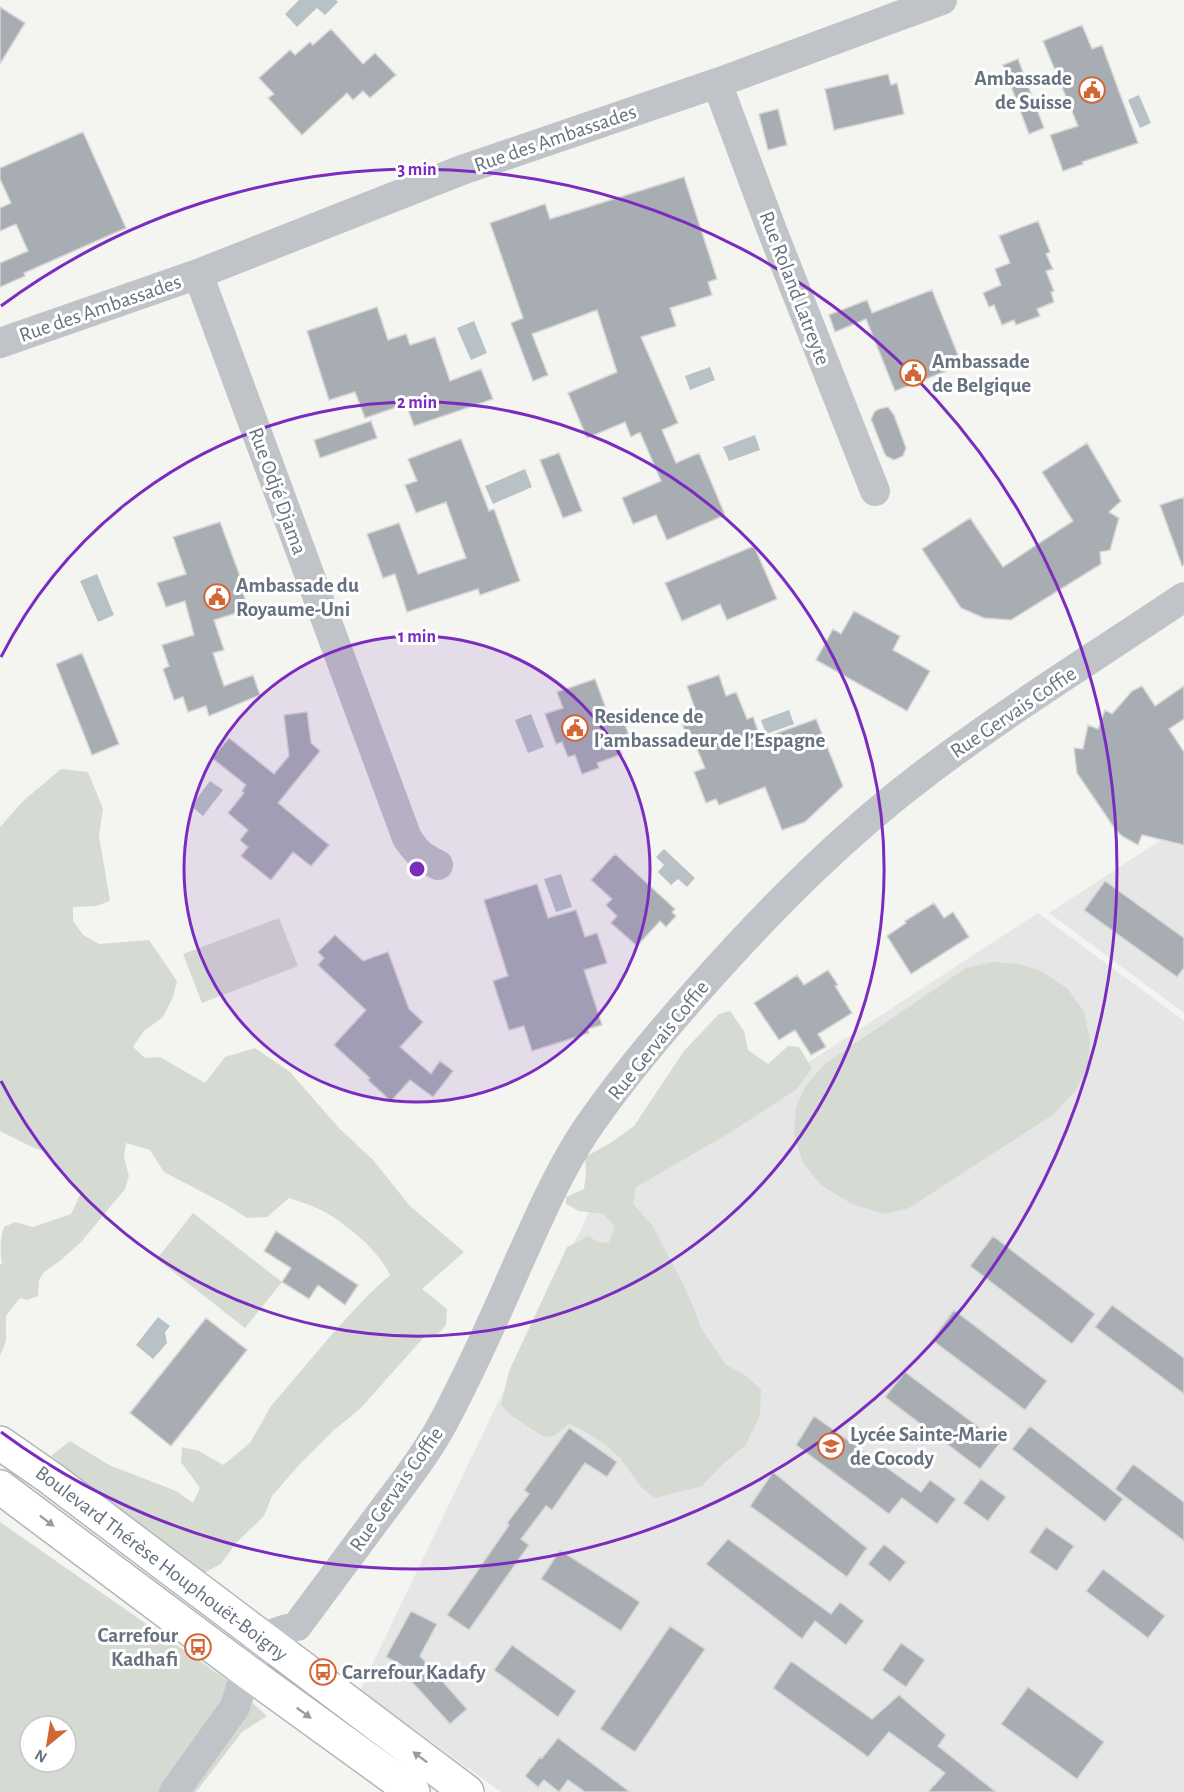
<svg xmlns="http://www.w3.org/2000/svg" width="1184" height="1792" viewBox="0 0 1184 1792" font-family="'Alegreya Sans',sans-serif">
  <style>
    .built { fill: #e5e6e5 }
    .green { fill: #d5dbd3; fill-rule: evenodd }
    .water { fill: #b8c2c6 }
    .building { fill: #a7adb3; stroke: #d6d6d4; stroke-width: 1.5 }
    .lines { fill: none; stroke-linecap: round; stroke-linejoin: round }
    .major-casing { stroke: #b2b5b9; stroke-width: 36 }
    .minor { stroke: #c0c3c7; stroke-width: 30 }
    .major { stroke: #fff; stroke-width: 33 }
    .oneway { fill: #949ca6 }
    .ring { fill: none; stroke: #7b2cbf; stroke-width: 3 }
    .labels { text-anchor: middle; stroke-width: 6; stroke-linejoin: round; paint-order: stroke }
    .poi-label { font-size: 21px; font-weight: bold; fill: #667280; stroke: #fff; text-anchor: start }
    .street-label { font-size: 21px; fill: #667280; stroke: #fff }
    .centre { fill: #7b2cbf; stroke: #fff; stroke-width: 3 }
    .ring-label { font-size: 18px; text-anchor: middle; font-weight: bold; fill: #7b2cbf; stroke: #fff; stroke-width: 6; stroke-linejoin: round; paint-order: stroke }
  </style>
  <rect width="100%" height="100%" fill="#f4f5f1"/>
  <!-- built -->
  <path class="built" d="M1184,825V1013L1049,913Z
    M1038,913L1184,1021V1792H501L360,1690L594,1202Z"/>
  <!-- green -->
  <path class="green" d="M61,769L88,772L103,809L99,836L110,901L96,906L73,907V921L83,935L99,944L149,940L177,981L173,997L163,1017L143,1032L133,1047L145,1058L160,1057L205,1083L225,1057L255,1048L290,1072L339,1128L373,1160L410,1206L464,1252L422,1289L447,1309L446,1325L438,1334L424,1337L360,1409L334,1430L299,1465L272,1496L264,1516L236,1543L221,1564L202,1574L51,1456L70,1441L109,1465L176,1491L193,1503L200,1488L181,1462L182,1447L199,1451L223,1465L250,1443L271,1406L333,1333L367,1296L390,1275C379,1252 354,1231 333,1217C320,1208 304,1203 289,1198L267,1217L247,1218L225,1204L164,1172L150,1150L126,1143L124,1158L129,1176L125,1189L82,1241L60,1261L44,1272L39,1280L38,1296L27,1300L20,1298L6,1316V1341L0,1356V1265L2,1263C0,1252 0,1237 4,1227L15,1222L33,1227L71,1214L81,1193L65,1173L43,1151L32,1147L0,1131V827L23,801Z
    M279,918L298,966L202,1003L183,954Z
    M993,962L1019,964L1043,972L1068,989L1084,1012L1090,1040L1088,1068L1075,1091L1054,1114L909,1208L885,1214L852,1204L821,1185L803,1163L794,1134L796,1107L806,1085L826,1063L966,968Z
    M730,1011L744,1031L748,1050L768,1064L788,1046L799,1047L812,1068L797,1089L731,1132L636,1187L633,1204L652,1225L683,1284L695,1311L701,1328L726,1365L743,1374L761,1389L760,1415L745,1446L722,1465L702,1486L655,1498L641,1487L621,1459L606,1445L579,1428L569,1424L554,1436L544,1437L512,1416L501,1405L509,1371L567,1247L588,1236L600,1243L609,1242L615,1226L603,1214L579,1211L566,1204V1197L584,1189L586,1172L585,1157L612,1142L634,1126L684,1051L719,1014Z
    M193,1213L282,1282L245,1328L157,1259Z
    M0,1522L227,1680L267,1716L242,1732L196,1792H0ZM30,1726H66V1762H30Z"/>
  <!-- water -->
  <path class="water" d="M299,0H336L338,2L325,15L317,8L297,27L285,14Z
    M1139,95L1151,123L1140,128L1128,100Z
    M474,321L487,353L471,360L457,328Z
    M710,367L715,380L690,390L685,376Z
    M755,435L760,450L729,461L723,447Z
    M525,469L532,487L493,504L485,486Z
    M97,574L114,615L98,622L80,581Z
    M789,710L794,724L766,734L761,720Z
    M531,714L544,747L528,753L515,720Z
    M210,781L223,790L203,816L191,806Z
    M664,849L695,878L687,887L678,879L671,885L658,872L664,865L656,857Z
    M561,874L572,907L556,912L544,879Z
    M158,1317L170,1326L165,1332L167,1343L153,1359L136,1345Z"/>
  <!-- building -->
  <path class="building" d="M0,7L25,23L0,64Z
    M1082,25L1092,49L1102,45L1138,143L1082,162L1083,164L1063,171L1050,135L1078,126L1043,41Z
    M331,29L363,64L375,53L396,75L370,98L363,91L353,100L347,93L302,135L268,98L274,94L259,78L290,50L295,55L310,42L313,45Z
    M1018,59L1044,128L1029,134L1003,65Z
    M888,74L891,85L897,83L904,114L834,130L825,89Z
    M778,109L787,145L768,150L759,114Z
    M83,132L126,228L24,273L25,276L0,287V263L28,251L16,224L0,231V208L11,203L0,179V168Z
    M684,177L717,279L708,282L712,295L670,308L676,326L641,337L678,423L662,430L676,463L699,453L725,515L667,540L656,515L633,524L622,498L661,481L640,432L631,437L625,422L587,438L568,393L617,372L597,310L532,334L548,375L533,381L511,323L523,318L490,223L545,204L550,219Z
    M1038,221L1050,252L1046,254L1053,269L1046,271L1054,291L1051,292L1054,302L1037,309L1040,316L1016,325L1014,320L1002,325L994,305L989,307L983,293L1001,285L995,269L1010,263L999,236Z
    M932,290L962,365L895,391L866,319L835,332L829,315L867,300L872,313Z
    M377,307L388,340L406,334L410,345L435,337L450,381L481,369L493,399L414,426L406,404L365,418L355,392L329,400L307,331Z
    M888,407L894,415L906,448L903,456L894,460L886,456L884,452L871,419L875,411L879,409Z
    M371,421L377,438L320,458L314,440Z
    M461,439L489,511L494,509L520,581L480,595L478,589L407,612L395,574L383,578L367,534L399,523L418,574L466,558L446,502L416,513L405,485L417,481L408,459Z
    M1087,443L1121,501L1109,512L1119,518L1110,550L1100,552L1101,564L1011,620L984,618L961,608L922,549L970,518L1003,567L1073,521L1042,472Z
    M559,453L582,511L563,518L540,460Z
    M1184,497V565L1182,566L1160,505Z
    M220,522L241,579L238,580L249,609L214,620L224,650L213,653L224,686L253,675L260,695L209,716L206,706L188,712L183,697L174,700L163,669L169,666L162,645L194,635L185,601L166,607L157,583L186,574L173,537Z
    M754,546L777,599L727,620L720,604L682,621L665,583Z
    M854,611L900,636L893,650L930,671L907,711L816,660L833,629L841,634Z
    M82,653L119,744L92,755L56,664Z
    M719,675L726,696L736,692L747,719L753,717L761,739L816,719L843,786L805,822L782,830L765,787L719,805L716,799L706,803L694,772L705,768L690,732L686,734L679,715L695,709L687,686Z
    M595,679L611,722L623,718L630,739L618,744L622,754L597,763L599,768L582,774L575,755L568,757L562,742L556,744L545,714L563,708L557,692Z
    M1142,686L1155,706L1184,686V719L1169,729L1184,752V845L1142,835L1138,845L1122,836L1115,829L1077,773L1074,748L1083,749L1088,725L1098,729L1105,710L1112,714L1132,691Z
    M307,712L311,743L320,751L278,803L329,845L311,866L293,852L271,880L241,856L248,847L240,840L248,830L228,813L244,793L242,791L246,785L212,758L229,738L274,774L289,756L284,715Z
    M615,854L675,909L672,912L676,916L666,927L660,921L637,946L611,923L617,916L606,905L612,899L591,880Z
    M1105,881L1184,938V968L1177,977L1084,910Z
    M537,884L548,918L576,910L585,937L597,933L607,963L584,970L602,1025L588,1029L589,1033L532,1051L524,1026L509,1030L493,981L508,976L484,900Z
    M934,903L944,918L953,912L969,937L911,974L887,936L906,923L905,921Z
    M335,935L363,961L388,952L409,1009L423,1022L400,1047L431,1074L440,1061L453,1071L433,1097L410,1080L391,1101L368,1080L370,1078L334,1045L366,1010L318,965L324,958L318,952Z
    M828,970L838,985L835,986L852,1013L818,1034L826,1047L811,1055L795,1030L779,1040L754,1003L797,975L804,985Z
    M276,1231L358,1285L345,1305L318,1285L309,1299L282,1282L291,1268L264,1251Z
    M993,1236L1095,1314L1072,1344L970,1266Z
    M1112,1305L1184,1358V1394L1095,1327Z
    M954,1310L1047,1381L1025,1410L932,1340Z
    M206,1318L247,1350L171,1446L130,1413Z
    M905,1372L1000,1443L980,1469L885,1397Z
    M814,1416L921,1492L930,1480L956,1499L937,1524L902,1498L889,1514L796,1445Z
    M1030,1426L1123,1499L1105,1522L1012,1449Z
    M569,1428L617,1462L607,1477L585,1463L552,1510L546,1506L521,1539L529,1545L469,1630L447,1615L509,1525L507,1523L529,1494L524,1490Z
    M1133,1464L1184,1502V1541L1115,1489Z
    M773,1472L867,1548L847,1577L750,1506Z
    M981,1479L1006,1497L988,1521L963,1503Z
    M1046,1527L1074,1546L1057,1571L1029,1552Z
    M728,1539L831,1614L840,1602L864,1621L846,1645L815,1621L802,1639L706,1564Z
    M884,1544L906,1562L890,1582L868,1564Z
    M560,1550L640,1602L621,1631L541,1579Z
    M1103,1569L1165,1616L1148,1638L1086,1591Z
    M411,1611L437,1624L420,1656L467,1709L450,1724L412,1682L420,1675L386,1657Z
    M670,1626L705,1649L635,1752L600,1729Z
    M901,1643L925,1660L906,1687L882,1670Z
    M512,1645L576,1691L558,1717L494,1670Z
    M791,1661L872,1719L899,1695L946,1735L938,1746L996,1792H928L945,1773L889,1732L868,1757L773,1688Z
    M1028,1687L1104,1742L1077,1779L1001,1724Z
    M558,1738L630,1792H585L568,1780L559,1792L544,1780L538,1787L525,1776L540,1757L542,1758Z"/>
  <g class="lines">
    <!-- major casing -->
    <g class="major-casing">
      <path id="major" d="M0,1443L49,1477L467,1792
        M0,1487L246,1671L413,1792"/>
    </g>
    <!-- minor -->
    <path class="minor" d="M717,83L773,233L875,491
      M198,274L407,838C417,853 422,857 438,865
      M0,343L198,274L462,170L717,83L942,0
      M297,1626C326,1587 355,1548 384,1509C405,1481 426,1454 443,1423C470,1372 494,1319 517,1266C538,1220 558,1172 586,1130C620,1080 659,1034 699,989C770,909 845,833 931,769C1012,708 1099,654 1184,597
      M174,1792L235,1707L246,1671L261,1647L275,1633L287,1629"/>
    <!-- major -->
    <use href="#major" class="major"/>
  </g>
  <!-- one-way arrows -->
  <defs><path id="oneway-solid" d="M-6-.8H1V-3.2L6.5 0L1 3.2V.8H-6Z" transform="scale(1.5)"/></defs>
  <g class="oneway">
    <use href="#oneway-solid" transform="translate(47 1521) rotate(37)"/>
    <use href="#oneway-solid" transform="translate(304 1713) rotate(36)"/>
    <use href="#oneway-solid" transform="translate(420 1757) rotate(-143)"/>
  </g>
  <!-- distance rings -->
  <circle cx="417" cy="869" r="233" fill="#7b2cbf" fill-opacity=".12"/>
  <g class="ring">
    <circle cx="417" cy="869" r="233"/>
    <path d="M1 657A467 467 0 1 1 1 1081"/>
    <path d="M1 306A700 700 0 1 1 1 1432"/>
  </g>
  <!-- icons -->
  <defs>
    <g id="civic-ring" transform="scale(1.35)"><circle r="9.5" fill="#fff" stroke="#d26634" stroke-width="1.5"/><path d="M-.6-6.5H3V-4.5H.6V-3L4-1V1h2V6H-6V1h2V-1L-.6-3ZM-1.2 2.5V6h2.4V2.5Z" fill="#d26634"/></g>
    <g id="school-ring" transform="scale(1.35)"><circle r="9.5" fill="#fff" stroke="#d26634" stroke-width="1.5"/><path d="M0-5L7-2L0 1L-7-2ZM-4 1L0 2.5L4 1V4Q0 6-4 4Z" fill="#d26634"/></g>
    <g id="bus-ring" transform="scale(1.35)"><circle r="9.5" fill="#fff" stroke="#d26634" stroke-width="1.5"/><path d="M-5-6H5V4H4V6H2V4H-2V6H-4V4H-5ZM-3.5-4V0h7V-4ZM-3.5 1.2v1.5H-2V1.2ZM2 1.2v1.5H3.5V1.2Z" fill="#d26634"/></g>
  </defs>
  <g fill-rule="evenodd">
    <use href="#civic-ring" x="1092" y="90"/>
    <use href="#civic-ring" x="913" y="373"/>
    <use href="#civic-ring" x="217" y="597"/>
    <use href="#civic-ring" x="575" y="728"/>
    <use href="#school-ring" x="831" y="1446"/>
    <use href="#bus-ring" x="198" y="1647"/>
    <use href="#bus-ring" x="323" y="1672"/>
  </g>
  <g class="labels">
    <!-- poi labels -->
    <g class="poi-label">
      <text x="1072" y="85" text-anchor="end">Ambassade<tspan x="1072" dy="24">de Suisse</tspan></text>
      <text x="932" y="368">Ambassade<tspan x="932" dy="24">de Belgique</tspan></text>
      <text x="236" y="592">Ambassade du<tspan x="236" dy="24">Royaume-Uni</tspan></text>
      <text x="594" y="723">Residence de<tspan x="594" dy="24">l’ambassadeur de l’Espagne</tspan></text>
      <text x="850" y="1441">Lycée Sainte-Marie<tspan x="850" dy="24">de Cocody</tspan></text>
      <text x="178" y="1642" text-anchor="end">Carrefour<tspan x="178" dy="24">Kadhafi</tspan></text>
      <text x="342" y="1679">Carrefour Kadafy</text>
    </g>
    <!-- street labels -->
    <g class="street-label">
      <text transform="translate(555 138) rotate(-19)" y="7">Rue des Ambassades</text>
      <text transform="translate(795 288) rotate(69)" y="7">Rue Roland Latreyte</text>
      <text transform="translate(100 308) rotate(-19)" y="7">Rue des Ambassades</text>
      <text transform="translate(278 491) rotate(70)" y="7">Rue Odjé Djama</text>
      <text transform="translate(1013 712) rotate(-34)" y="7">Rue Gervais Coffie</text>
      <text transform="translate(658 1040) rotate(-51)" y="7">Rue Gervais Coffie</text>
      <text transform="translate(396 1489) rotate(-55)" y="7">Rue Gervais Coffie</text>
      <text transform="translate(162 1563) rotate(37)" y="7">Boulevard Thérèse Houphouët-Boigny</text>
    </g>
  </g>
  <circle cx="417" cy="869" r="9" class="centre"/>
  <g class="ring-label">
    <text x="417" y="175">3 min</text>
    <text x="417" y="408">2 min</text>
    <text x="417" y="642">1 min</text>
  </g>
  <!-- north arrow -->
  <g transform="translate(48 1744) rotate(210)"><circle r="28" fill="#ffffff" stroke="#c2c7cc" stroke-width="1.5"/>
  <path d="M0-4.5L10 22L0 15L-10 22Z" fill="#d26634"/>
  <text y="-9" font-size="16" font-weight="bold" text-anchor="middle" fill="#667280">N</text>
  </g>
</svg>
